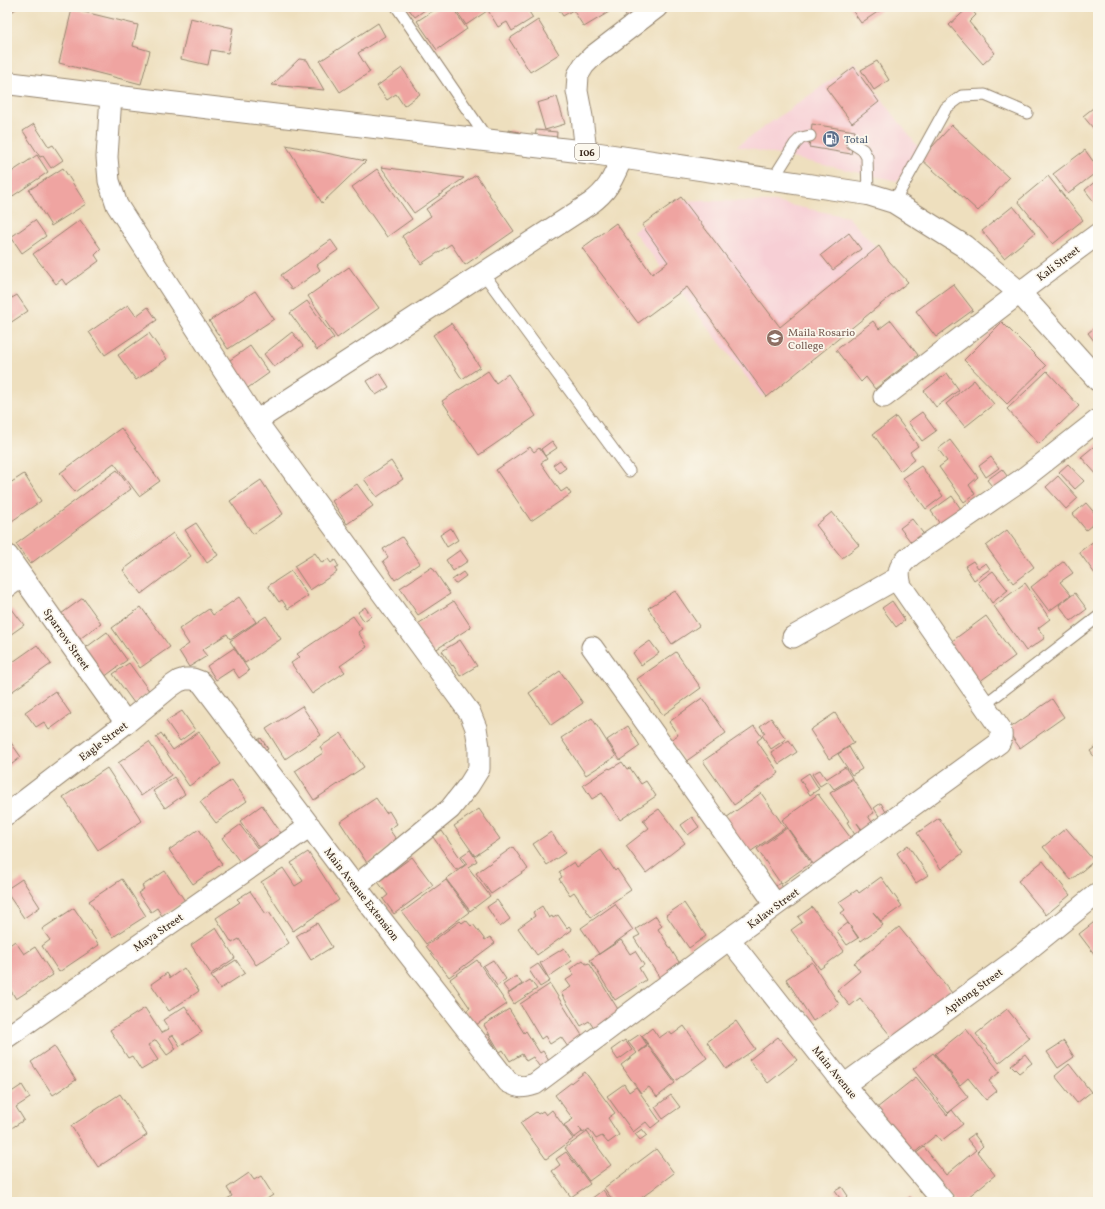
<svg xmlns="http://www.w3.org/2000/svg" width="1105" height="1209" viewBox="0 0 1105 1209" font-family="Vollkorn,serif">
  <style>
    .built { fill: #f7cfd5 }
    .building { fill: #efa4a1 }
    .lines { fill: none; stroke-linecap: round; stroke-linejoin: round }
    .service-casing { stroke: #94846e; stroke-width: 13 }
    .minor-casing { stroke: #94846e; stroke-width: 23 }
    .trunk-casing { stroke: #94846e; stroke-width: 24 }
    .service { stroke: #fff; stroke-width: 11 }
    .minor { stroke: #fff; stroke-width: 21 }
    .trunk { stroke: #fff; stroke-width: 22 }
    .labels { text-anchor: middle; stroke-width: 3.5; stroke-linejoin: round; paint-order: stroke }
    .shield { fill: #fbf7ec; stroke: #75685c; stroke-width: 1 }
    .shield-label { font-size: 10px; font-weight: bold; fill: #3b2a1e }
    .service-label { font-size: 11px; fill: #4e5e75; stroke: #fbf7ec; text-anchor: start }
    .street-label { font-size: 11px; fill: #3b2a1e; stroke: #fbf7ec }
    .education-label { font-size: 11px; fill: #785e54; stroke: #fbf7ec; text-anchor: start }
  </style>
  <rect width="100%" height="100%" fill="#fbf7ec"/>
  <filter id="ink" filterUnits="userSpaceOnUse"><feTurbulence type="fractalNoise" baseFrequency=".025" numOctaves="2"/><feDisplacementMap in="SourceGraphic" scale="8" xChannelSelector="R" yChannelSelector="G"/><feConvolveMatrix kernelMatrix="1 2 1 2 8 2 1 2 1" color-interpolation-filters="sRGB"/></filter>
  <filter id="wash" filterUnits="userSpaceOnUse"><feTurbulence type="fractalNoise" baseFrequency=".012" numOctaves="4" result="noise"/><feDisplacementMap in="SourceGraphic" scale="16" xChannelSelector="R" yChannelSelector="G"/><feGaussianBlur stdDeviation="0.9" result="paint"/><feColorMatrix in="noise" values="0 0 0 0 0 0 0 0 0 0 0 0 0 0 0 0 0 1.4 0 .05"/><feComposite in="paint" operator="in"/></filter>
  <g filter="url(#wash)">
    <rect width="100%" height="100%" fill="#eedfbe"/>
    <!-- built -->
    <path class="built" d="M855,63L921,151L897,181L737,146Z
      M676,200L775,202L848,217L906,279L762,397L633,231Z"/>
    <g id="blocks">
      <!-- building -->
      <path class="building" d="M7,7H19L7,15Z
        M407,7H429L415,17Z
        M439,7H452L467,29L437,50L417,21Z
        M454,7H484L487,11L466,25Z
        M486,7H526L533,18L512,31L507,22L498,27Z
        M557,7H605L609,12L584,27L573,10L563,16Z
        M620,7H638L643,14L630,22Z
        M850,7H885L861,23Z
        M969,7L976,15L969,22L995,53L983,64L949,25Z
        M72,9L138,25L133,46L150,51L141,84L59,63Z
        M190,18L233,28L228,53L211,50L208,65L181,59Z
        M538,20L559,54L530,72L509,39Z
        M378,23L385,36L358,53L370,72L340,92L320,61Z
        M299,59L307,60L324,90L272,85Z
        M877,61L889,80L874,90L861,70Z
        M854,67L879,102L852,123L826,88Z
        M402,68L420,94L404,106L396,94L387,100L377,86Z
        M557,97L565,124L545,130L537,103Z
        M1098,104V134L1083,116Z
        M34,124L49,147L53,145L63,160L51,168L43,156L40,157L23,131Z
        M812,124L855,131L851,154L809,147Z
        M952,125L1009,178L978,211L921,159Z
        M509,130L519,132L517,142L508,140Z
        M536,130L557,132L556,145L535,143Z
        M286,145L366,161L322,203Z
        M1085,150L1098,168V171L1068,194L1053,174Z
        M37,155L48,172L7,200V175Z
        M381,167L464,178L414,213Z
        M63,168L86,204L51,226L29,190Z
        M377,169L412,219L387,237L352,187Z
        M476,175L514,231L465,265L451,244L421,264L402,236L431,216L426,209Z
        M1048,176L1083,220L1053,244L1018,201Z
        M1098,179V207L1085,190Z
        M681,197L780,327L879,246L889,261L908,282L767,397L687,287L638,323L582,248L616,223L652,274L668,262L642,225Z
        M1013,206L1035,233L1004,258L982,231Z
        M35,220L46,236L22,253L11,237Z
        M80,220L101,249L95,255L99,261L66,285L62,279L56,284L33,254Z
        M849,233L861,249L833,270L821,255Z
        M331,240L338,250L317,265L320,270L292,290L281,275Z
        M349,267L379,308L337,338L308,296Z
        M953,284L973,310L936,337L916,311Z
        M7,290L12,298L17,295L28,311L7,325Z
        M255,291L274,319L228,349L209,321Z
        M307,301L334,338L317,350L290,313Z
        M128,305L136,316L148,307L157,320L105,355L89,332Z
        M891,320L918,355L875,389L866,377L861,382L836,350L873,321L879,329Z
        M1002,322L1046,366L1007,404L964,360Z
        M451,323L480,367L462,379L433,335Z
        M1098,325V346L1088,333Z
        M292,332L303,346L274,367L264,354Z
        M149,333L167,359L136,380L118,355Z
        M250,346L269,373L242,392L223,365Z
        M488,371L496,383L508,374L536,416L479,455L442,401Z
        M1047,371L1079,406L1039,444L1007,409Z
        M380,373L389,387L376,395L367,381Z
        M947,373L959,390L936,407L924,391Z
        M974,380L994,404L965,427L946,404Z
        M922,412L936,431L922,441L908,422Z
        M896,417L918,446L910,452L915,459L900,471L873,434Z
        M121,428L160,481L139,496L114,463L75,492L60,473Z
        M950,440L978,477L969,485L975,494L964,502L939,467L947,461L938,449Z
        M552,441L557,448L545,456L541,449Z
        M1098,443V476L1081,457Z
        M530,447L534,452L539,448L547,459L541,463L561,492L567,488L571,494L531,521L496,470Z
        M991,457L999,468L986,477L979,466Z
        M560,460L566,468L559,473L553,465Z
        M391,461L403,479L377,497L364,479Z
        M1068,464L1084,481L1075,489L1059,472Z
        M921,466L943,496L926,509L903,478Z
        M1002,469L1010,480L996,491L987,480Z
        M117,470L131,489L30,564L16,544Z
        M24,474L41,501L9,523L7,520V485Z
        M1058,476L1078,498L1066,509L1046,487Z
        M261,480L283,514L253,534L230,501Z
        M357,484L373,506L347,524L332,501Z
        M952,496L963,512L942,527L931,511Z
        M1086,503L1098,517V520L1086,530L1073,514Z
        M832,512L859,545L842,558L816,525Z
        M912,519L926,537L914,546L900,528Z
        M196,523L218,555L207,563L185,530Z
        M451,528L458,540L447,547L440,535Z
        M1007,530L1034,567L1013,583L986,546Z
        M173,533L191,556L141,594L123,570Z
        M402,537L420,563L395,580L383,561L388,557L383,549Z
        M1098,538V578L1079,552Z
        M460,550L468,561L453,571L446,560Z
        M315,553L322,563L328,559L331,563L335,560L339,567L335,569L337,572L310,590L294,566Z
        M973,561L978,568L986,563L990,569L974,580L965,566Z
        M1064,561L1073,573L1060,582L1071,595L1049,611L1031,587Z
        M432,567L450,594L418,615L400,588Z
        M291,571L308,596L288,609L282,600L279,602L268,586Z
        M993,571L1008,590L992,603L978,582Z
        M463,572L466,576L455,584L452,580Z
        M1025,583L1050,619L1038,628L1045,638L1026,651L994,606Z
        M675,591L699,626L672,644L648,608Z
        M1075,593L1087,609L1071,621L1059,605Z
        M239,597L256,622L230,639L227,634L202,650L207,656L189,667L179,651L189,644L179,629L209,609L213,615Z
        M83,598L101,623L73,644L54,619Z
        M454,601L471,627L429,654L416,625Z
        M892,601L905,620L896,627L882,608Z
        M141,607L170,647L140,668L112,628Z
        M365,607L371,616L364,621L358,612Z
        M12,609L24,625L7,637V613Z
        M266,616L281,639L245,663L230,641Z
        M353,616L362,629L358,632L367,647L340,666L345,672L312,694L291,663L300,657L297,654Z
        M986,616L1015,656L976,684L948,644Z
        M107,632L127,660L100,680L80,652Z
        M460,640L477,666L460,676L453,665L452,666L442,651Z
        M650,641L659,653L641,665L633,653Z
        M37,645L51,664L7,695V661L10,664Z
        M234,648L249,671L239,678L233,669L216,680L207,666Z
        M676,652L701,688L663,715L637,679Z
        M129,663L150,692L134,703L113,674Z
        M560,671L583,703L551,725L529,693Z
        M55,691L71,714L49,730L44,722L36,727L25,712Z
        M702,698L726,733L685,762L670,740L678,735L669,722Z
        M1052,699L1064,717L1020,748L1007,730Z
        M302,706L321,735L285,759L266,729Z
        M182,711L195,730L180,741L166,721Z
        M835,713L854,743L829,759L810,730Z
        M592,718L616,756L586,775L561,738Z
        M771,718L786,739L771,749L762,735L765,733L760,726Z
        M628,726L640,746L620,760L607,740Z
        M754,726L762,737L757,741L779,773L734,805L703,761Z
        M199,732L221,764L189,786L156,737L161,733L173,750Z
        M341,733L364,767L314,800L295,771L323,753L320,747Z
        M7,737L21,757L7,768Z
        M261,738L268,749L259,755L252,744Z
        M789,740L797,752L779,764L771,752Z
        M149,742L171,775L141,796L118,763Z
        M1098,745V762L1090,751Z
        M849,747L862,769L852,775L838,754Z
        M622,762L627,769L630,768L641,784L646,781L656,796L620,820L602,793L592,799L583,785L609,768L610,769Z
        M845,767L852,778L834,789L828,781L820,786L812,774L820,770L826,779Z
        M107,768L142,821L98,850L63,797Z
        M809,773L819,789L810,795L800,779Z
        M174,777L185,794L165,808L153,791Z
        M853,779L874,813L868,816L875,827L865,833L857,823L864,834L857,838L847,822L849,821L830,793Z
        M232,780L247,801L216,823L200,802Z
        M761,793L785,828L747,854L723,820Z
        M818,794L853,841L816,868L782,820Z
        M376,798L386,813L389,811L397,824L389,829L398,842L367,863L340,822Z
        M881,803L887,814L880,818L874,808Z
        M262,805L281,833L259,848L240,821Z
        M479,809L500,839L475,856L454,826Z
        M659,809L685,843L646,873L626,846L649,828L643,820Z
        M692,817L699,827L688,835L681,825Z
        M939,818L963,853L941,869L917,833Z
        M240,825L261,853L243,866L222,838Z
        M787,828L811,863L781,884L757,849Z
        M1066,828L1094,861L1071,880L1043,847Z
        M199,829L222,864L193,884L169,850Z
        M442,831L465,865L456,870L433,837Z
        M551,832L565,853L547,865L533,844Z
        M908,845L928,875L916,883L897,853Z
        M513,847L528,869L491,894L476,873Z
        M470,850L477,861L468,867L490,896L470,911L446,879L467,864L461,856Z
        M601,850L615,871L617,869L631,890L591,917L574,892L570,895L559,879L562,877L559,872L574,862L577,867Z
        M308,852L339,900L293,931L261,882L283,868L295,886L303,881L291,863Z
        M412,857L433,885L394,914L383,899L388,895L378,882Z
        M1043,861L1070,895L1046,915L1018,881Z
        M165,871L185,901L162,916L157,908L151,912L138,893L144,889L142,886Z
        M881,877L902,906L881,921L873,912L883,925L861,941L841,913L845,910L839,902L857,890L859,893Z
        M22,879L40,907L24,918L7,893V889Z
        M122,879L146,916L113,937L89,901Z
        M446,880L469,912L426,944L402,912Z
        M780,883L787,894L770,890Z
        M250,891L266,914L269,912L289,943L256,965L239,939L232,943L216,918L240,902L237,899Z
        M497,900L510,919L500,927L487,907Z
        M684,903L706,936L689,948L666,915Z
        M615,904L633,930L599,954L581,928Z
        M542,906L549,918L552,916L553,918L558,915L567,928L569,926L572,930L537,955L518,928L535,916L533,912Z
        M812,907L844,951L820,969L791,930L802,922L798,917Z
        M74,908L99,945L59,972L42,946L50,940L42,929Z
        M656,916L662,926L658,929L684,970L663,983L634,938L640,935L636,929Z
        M1098,919V959L1079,934Z
        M466,920L471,926L473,924L485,940L490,937L495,943L449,977L426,946L460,921L462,923Z
        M317,923L332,947L311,960L296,936Z
        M848,923L858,938L847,945L837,931Z
        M899,927L952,993L894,1040L860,998L850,1006L837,990L860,971L854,963Z
        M216,928L235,958L211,974L191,945Z
        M621,940L630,954L635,951L644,965L639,968L646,980L615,1000L590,960Z
        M15,941L24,954L35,947L53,975L16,999L7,984V947Z
        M564,948L572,961L548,977L540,963Z
        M236,960L245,973L220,989L211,976Z
        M477,960L507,1004L476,1025L466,1011L470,1008L450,979Z
        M493,960L506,979L497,986L483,966Z
        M583,960L586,964L589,963L621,1014L595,1030L589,1021L581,1026L561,993L571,987L566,980L574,975L570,969Z
        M812,962L839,1004L813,1021L786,979Z
        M538,964L550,981L540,987L529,970Z
        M184,968L199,991L169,1011L151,984L167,973L170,978Z
        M516,976L522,984L509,993L503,985Z
        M530,980L537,989L514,1004L508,994Z
        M550,984L583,1037L568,1047L561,1037L550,1044L545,1036L541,1039L520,1004Z
        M185,1006L202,1032L180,1046L173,1035L169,1037L176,1049L167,1055L156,1040L148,1045L158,1060L141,1070L132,1056L128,1058L110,1030L145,1008L161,1033L169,1029L163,1020Z
        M509,1009L524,1033L526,1031L540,1053L543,1051L550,1063L541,1069L533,1057L526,1061L522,1054L510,1061L503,1050L500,1052L484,1025Z
        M1007,1009L1030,1038L999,1063L976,1034Z
        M736,1021L755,1049L726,1069L707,1042Z
        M684,1026L707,1058L675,1081L642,1036L652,1028L659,1038L669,1031L672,1035Z
        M966,1029L1000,1072L989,1081L997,1091L986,1100L968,1078L960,1085L935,1054Z
        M488,1034L496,1048L490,1052L481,1039Z
        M640,1034L647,1045L639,1052L648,1046L675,1083L657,1097L649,1087L641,1093L621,1065L637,1053L628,1042Z
        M778,1037L797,1060L768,1083L749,1060Z
        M625,1040L632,1050L618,1060L611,1050Z
        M1064,1041L1074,1057L1058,1068L1047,1052Z
        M54,1046L76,1080L53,1095L31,1062Z
        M933,1053L968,1097L948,1113L913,1069Z
        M1025,1054L1032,1063L1019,1073L1011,1065Z
        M1069,1064L1091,1092L1077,1103L1055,1076Z
        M585,1072L615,1113L608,1118L619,1135L608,1143L602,1136L596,1139L589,1129L583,1133L579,1127L582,1132L574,1138L564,1125L573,1119L555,1095Z
        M916,1077L947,1115L952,1110L963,1124L941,1141L936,1135L908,1158L877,1108Z
        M624,1084L629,1092L636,1087L660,1121L651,1128L646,1122L633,1132L607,1096Z
        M22,1085L30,1098L16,1107L24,1120L7,1131V1095Z
        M120,1094L147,1135L98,1167L71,1126Z
        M671,1095L680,1107L663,1119L655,1107Z
        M552,1110L573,1139L546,1159L520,1123L536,1112L538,1114L543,1111L546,1115Z
        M642,1129L647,1135L640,1140L635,1134Z
        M587,1132L611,1165L589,1181L565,1148Z
        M974,1134L983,1146L977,1152L995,1175L962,1202H955L946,1191L910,1158L924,1147L946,1175L976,1150L967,1139Z
        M656,1149L674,1173L636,1202H635L632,1199L628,1202H614L604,1188Z
        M566,1152L590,1184L571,1197L552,1171L560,1165L556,1159Z
        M249,1173L254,1180L261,1176L273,1195L267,1199L269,1202H229L227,1199L232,1196L227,1188Z
        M842,1187L848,1196L842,1201L835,1191Z
        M603,1190L612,1202H587Z
        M910,1197L914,1202H903Z"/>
    </g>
  </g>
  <g filter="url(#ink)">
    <use href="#blocks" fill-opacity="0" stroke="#94846e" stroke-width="1"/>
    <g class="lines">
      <!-- service casing -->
      <g class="service-casing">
        <path id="service" d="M397,7L488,140
          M852,143L863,150L867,157L868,194
          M773,179L795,144L801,138L810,136
          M894,202L946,108L962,96L985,95L1027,113
          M483,273L629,471
          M984,705L1098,617"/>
      </g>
      <!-- minor casing -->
      <g class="minor-casing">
        <path id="minor" d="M111,96L107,157L109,181L117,205L256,421L470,713L476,728L479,747V769L469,785L450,809L356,886
          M586,152L582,117L577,91L578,75L584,65L593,56L657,7
          M884,397C955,342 1026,287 1098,234
          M256,421L591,203C610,189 613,177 622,158
          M7,555L126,723
          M7,587L22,576
          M793,637L899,577
          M592,647L776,905
          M7,814L126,723L170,687L179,681L185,679H193L201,682L345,873L508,1082C520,1088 522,1088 535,1084L729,939L999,743C1002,738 1002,734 1000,728L901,586C897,569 899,565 913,554L1024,478L1098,420
          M729,939L844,1085L944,1202
          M7,1037L310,826
          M844,1085L1014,961L1098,893"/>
      </g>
      <!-- trunk casing -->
      <g class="trunk-casing">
        <path id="trunk" d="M7,83L111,96L586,152L868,194L894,202L964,246L1019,292L1098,380"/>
      </g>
      <!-- service -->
      <use href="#service" class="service"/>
      <!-- minor -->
      <use href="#minor" class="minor"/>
      <!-- trunk -->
      <use href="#trunk" class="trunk"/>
    </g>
  </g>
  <!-- icons -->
  <defs>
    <g id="fuel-disc" transform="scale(0.9)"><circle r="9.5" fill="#5c6f8a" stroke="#fbf7ec"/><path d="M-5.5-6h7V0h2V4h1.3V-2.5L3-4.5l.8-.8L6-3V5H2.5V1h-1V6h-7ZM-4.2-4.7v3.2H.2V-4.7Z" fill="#fff"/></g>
    <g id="school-disc" transform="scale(0.9)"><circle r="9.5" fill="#8d6e63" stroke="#fbf7ec"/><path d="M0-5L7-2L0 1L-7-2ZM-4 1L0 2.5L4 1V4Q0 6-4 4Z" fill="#fff"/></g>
  </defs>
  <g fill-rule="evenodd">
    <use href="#fuel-disc" x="831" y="139"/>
    <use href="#school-disc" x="775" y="338"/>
  </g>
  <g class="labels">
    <!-- shield labels -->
    <rect class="shield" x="575" y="144" width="24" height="16" rx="3"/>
    <g class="shield-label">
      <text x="587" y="156">106</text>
    </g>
    <!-- service labels -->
    <g class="service-label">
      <text x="844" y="143">Total</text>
    </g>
    <!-- street labels -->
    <g class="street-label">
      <text transform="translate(1058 263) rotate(-37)" y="4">Kali Street</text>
      <text transform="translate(67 639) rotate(55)" y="4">Sparrow Street</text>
      <text transform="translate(103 741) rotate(-37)" y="4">Eagle Street</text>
      <text transform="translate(362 894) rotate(52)" y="4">Main Avenue Extension</text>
      <text transform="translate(773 908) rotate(-36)" y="4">Kalaw Street</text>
      <text transform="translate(158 932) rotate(-35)" y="4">Maya Street</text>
      <text transform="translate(973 991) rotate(-36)" y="4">Apitong Street</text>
      <text transform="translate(835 1072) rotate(51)" y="4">Main Avenue</text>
    </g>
    <!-- education labels -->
    <g class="education-label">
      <text x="788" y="336">Maila Rosario<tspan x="788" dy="13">College</tspan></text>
    </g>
  </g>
  <!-- margin -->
  <rect width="1105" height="1209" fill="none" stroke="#fbf7ec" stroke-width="24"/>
</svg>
